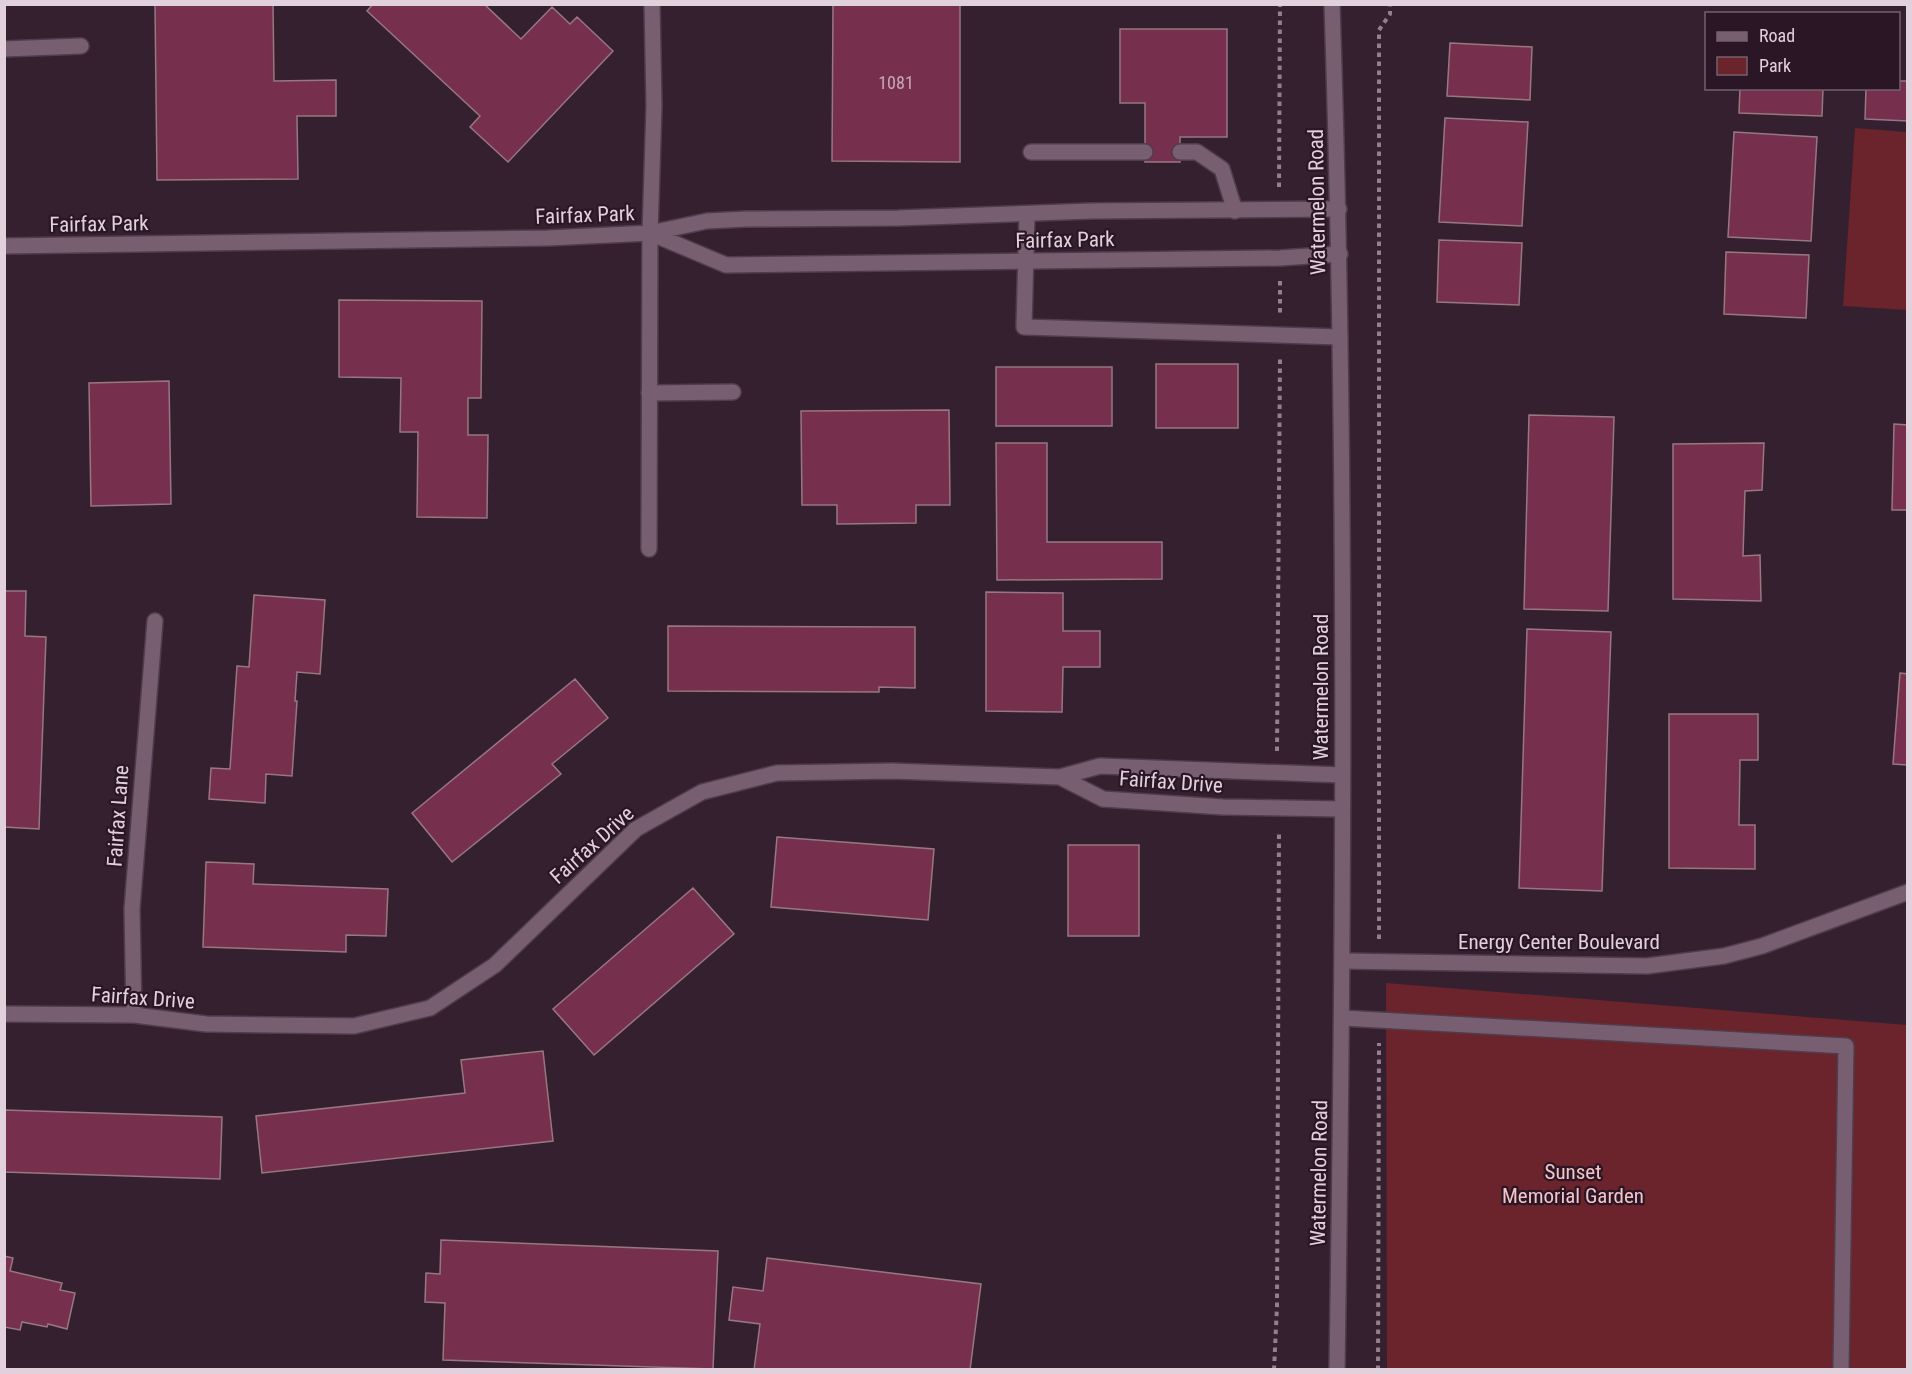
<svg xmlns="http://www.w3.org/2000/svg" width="1912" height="1374" viewBox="0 0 1912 1374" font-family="'Roboto Condensed',sans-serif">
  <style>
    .green { fill: #6b232c }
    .building { fill: #772f4e; stroke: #977782; stroke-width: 1.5 }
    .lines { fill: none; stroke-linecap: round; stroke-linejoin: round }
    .lane-casing { stroke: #4f3d4b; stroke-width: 18 }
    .street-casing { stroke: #4f3d4b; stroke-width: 18 }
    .secondary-casing { stroke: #4f3d4b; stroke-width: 18 }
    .path { stroke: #92808e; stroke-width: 4; stroke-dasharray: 4.5 4.5; stroke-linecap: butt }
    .lane { stroke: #775e71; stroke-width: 15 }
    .street { stroke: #775e71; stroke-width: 15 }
    .secondary { stroke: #775e71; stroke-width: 15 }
    .labels { text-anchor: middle; stroke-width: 4.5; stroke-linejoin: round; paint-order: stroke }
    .number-label { font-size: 18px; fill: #c6a8b8 }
    .street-label { font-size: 21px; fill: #e0d1dc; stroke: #2b1626 }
    .park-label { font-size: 21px; fill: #f4c4c6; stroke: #2b1626 }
  </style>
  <rect width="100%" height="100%" fill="#352030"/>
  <!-- green -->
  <path class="green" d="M1855,128L1907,132V310L1843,306Z
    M1386,983L1907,1025V1369H1387Z"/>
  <!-- building -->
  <path class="building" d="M155,4H273L274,81L336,80V116H297L298,179L157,180Z
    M373,4H484L521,39L552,7L570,24L577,17L613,51L508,162L470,127L480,116L367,11Z
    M833,4H960V162L832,161Z
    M1120,29H1227V137H1180V162H1145V103H1120Z
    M1450,43L1532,47L1530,100L1447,96Z
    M1898,81H1908V121L1865,119L1866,88H1898Z
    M1740,88H1823L1822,116L1739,113Z
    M1445,118L1528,122L1522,226L1439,222Z
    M1734,132L1817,137L1811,241L1728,237Z
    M1439,240L1522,243L1519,305L1437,302Z
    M1726,252L1809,255L1806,318L1724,314Z
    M339,300L482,301L481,398H468V435H488L487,518L417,517L418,432H400L401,378L339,377Z
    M1156,364H1238V428H1156Z
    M996,367H1112V426H996Z
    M169,381L171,504L91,506L89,383Z
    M949,410L950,505H916V523L837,524V505H802L801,411Z
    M1529,415L1614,417L1608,611L1524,609Z
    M1894,424L1908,425V510H1892Z
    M996,443H1047V542H1162V579L997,580Z
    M1764,443L1762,490L1745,491L1743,556L1760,555L1761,601L1673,599V444Z
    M4,591H26L25,636L46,637L39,829L4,827Z
    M986,592L1063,593V631H1100V667H1063L1062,712L986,711Z
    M254,595L325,600L320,674L297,672L295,701H297L292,776L266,774L265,803L209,799L211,768L230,769L237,666L249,667Z
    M668,626L915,627V688L879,687V692L668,691Z
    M1527,629L1611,632L1602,891L1519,888Z
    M1900,673L1908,674V765L1893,764Z
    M575,679L608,718L552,764L561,774L452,862L412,813Z
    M1669,714H1758V760H1740L1739,825H1755V869L1669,868Z
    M777,837L934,849L928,920L771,907Z
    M1068,845H1139V936H1068Z
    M206,862L254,864L253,884L388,889L386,936L346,935V952L203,947Z
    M693,888L734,934L594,1055L553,1009Z
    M543,1051L553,1141L262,1173L256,1116L465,1093L461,1060Z
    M4,1110L222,1117L220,1179L4,1172Z
    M441,1240L718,1251L713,1369L443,1360L445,1303L425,1302L426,1273L440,1274Z
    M4,1256L13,1258L10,1271L62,1283L60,1290L75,1293L67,1329L48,1324L47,1327L22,1322L20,1330L4,1327Z
    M767,1258L981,1284L970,1370H754L760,1324L729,1320L733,1287L763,1291Z"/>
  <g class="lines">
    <!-- lane casing -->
    <g class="lane-casing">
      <path id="lane" d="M4,49L81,46
        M1031,152H1145
        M1180,152H1197L1222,169L1235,211
        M1027,214L1024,327L1340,337
        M649,393L733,392
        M649,549L650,233L654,106L652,4
        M1342,1018L1846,1046L1841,1370"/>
    </g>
    <!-- street casing -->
    <g class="street-casing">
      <path id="street" d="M650,233L707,221L746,219L898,218L1091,211L1339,209
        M4,246L548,238L650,233L726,265L1280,258L1340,254
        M1060,777L1100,766L1342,775
        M1342,961L1647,966L1724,956L1762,946L1908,892
        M4,1014L134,1015L206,1024L354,1026L430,1008L495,965L636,829L702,792L777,773L892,771L1060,777L1103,799L1223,807L1342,809
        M134,1015L132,909L155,621"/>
    </g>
    <!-- secondary casing -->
    <g class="secondary-casing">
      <path id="secondary" d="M1332,4C1347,459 1344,915 1337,1370"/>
    </g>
    <!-- path -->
    <path class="path" d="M1279,187L1280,4
      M1280,281V313
      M1277,751L1280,359
      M1379,939V30L1390,14V4
      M1274,1370L1277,1306L1279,830
      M1378,1370L1379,1043"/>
    <!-- lane -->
    <use href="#lane" class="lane"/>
    <!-- street -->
    <use href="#street" class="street"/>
    <!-- secondary -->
    <use href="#secondary" class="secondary"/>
  </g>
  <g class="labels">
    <!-- number labels -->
    <g class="number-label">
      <text x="896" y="89">1081</text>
    </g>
    <!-- street labels -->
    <g class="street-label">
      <text transform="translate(1317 202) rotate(-91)" y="7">Watermelon Road</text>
      <text transform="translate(585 215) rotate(-2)" y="7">Fairfax Park</text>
      <text transform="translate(99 224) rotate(-1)" y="7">Fairfax Park</text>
      <text transform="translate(1065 240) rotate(-1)" y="7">Fairfax Park</text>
      <text transform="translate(1321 687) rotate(-90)" y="7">Watermelon Road</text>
      <text transform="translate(1171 782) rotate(4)" y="7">Fairfax Drive</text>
      <text transform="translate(118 816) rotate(-86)" y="7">Fairfax Lane</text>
      <text transform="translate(592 845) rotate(-42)" y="7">Fairfax Drive</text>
      <text x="1559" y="949">Energy Center Boulevard</text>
      <text transform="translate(143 998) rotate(4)" y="7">Fairfax Drive</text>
      <text transform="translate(1319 1173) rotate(-89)" y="7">Watermelon Road</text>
    </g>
    <!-- park labels -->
    <g class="park-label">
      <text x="1573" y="1179">Sunset<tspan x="1573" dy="24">Memorial Garden</tspan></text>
    </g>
  </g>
  <!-- border -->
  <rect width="1912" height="1374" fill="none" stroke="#e0d1dc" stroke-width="12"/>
  <!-- legend -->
  <rect x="1705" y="12" width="195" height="78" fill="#2b1626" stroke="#73616f" stroke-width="1.5"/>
  <rect x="1717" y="32" width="30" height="9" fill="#775e71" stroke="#73616f" stroke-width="1.5"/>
  <text x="1759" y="42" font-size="18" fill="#e0d1dc">Road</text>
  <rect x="1717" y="57" width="30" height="18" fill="#6b232c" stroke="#73616f" stroke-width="1.5"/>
  <text x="1759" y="72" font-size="18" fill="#e0d1dc">Park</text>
</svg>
